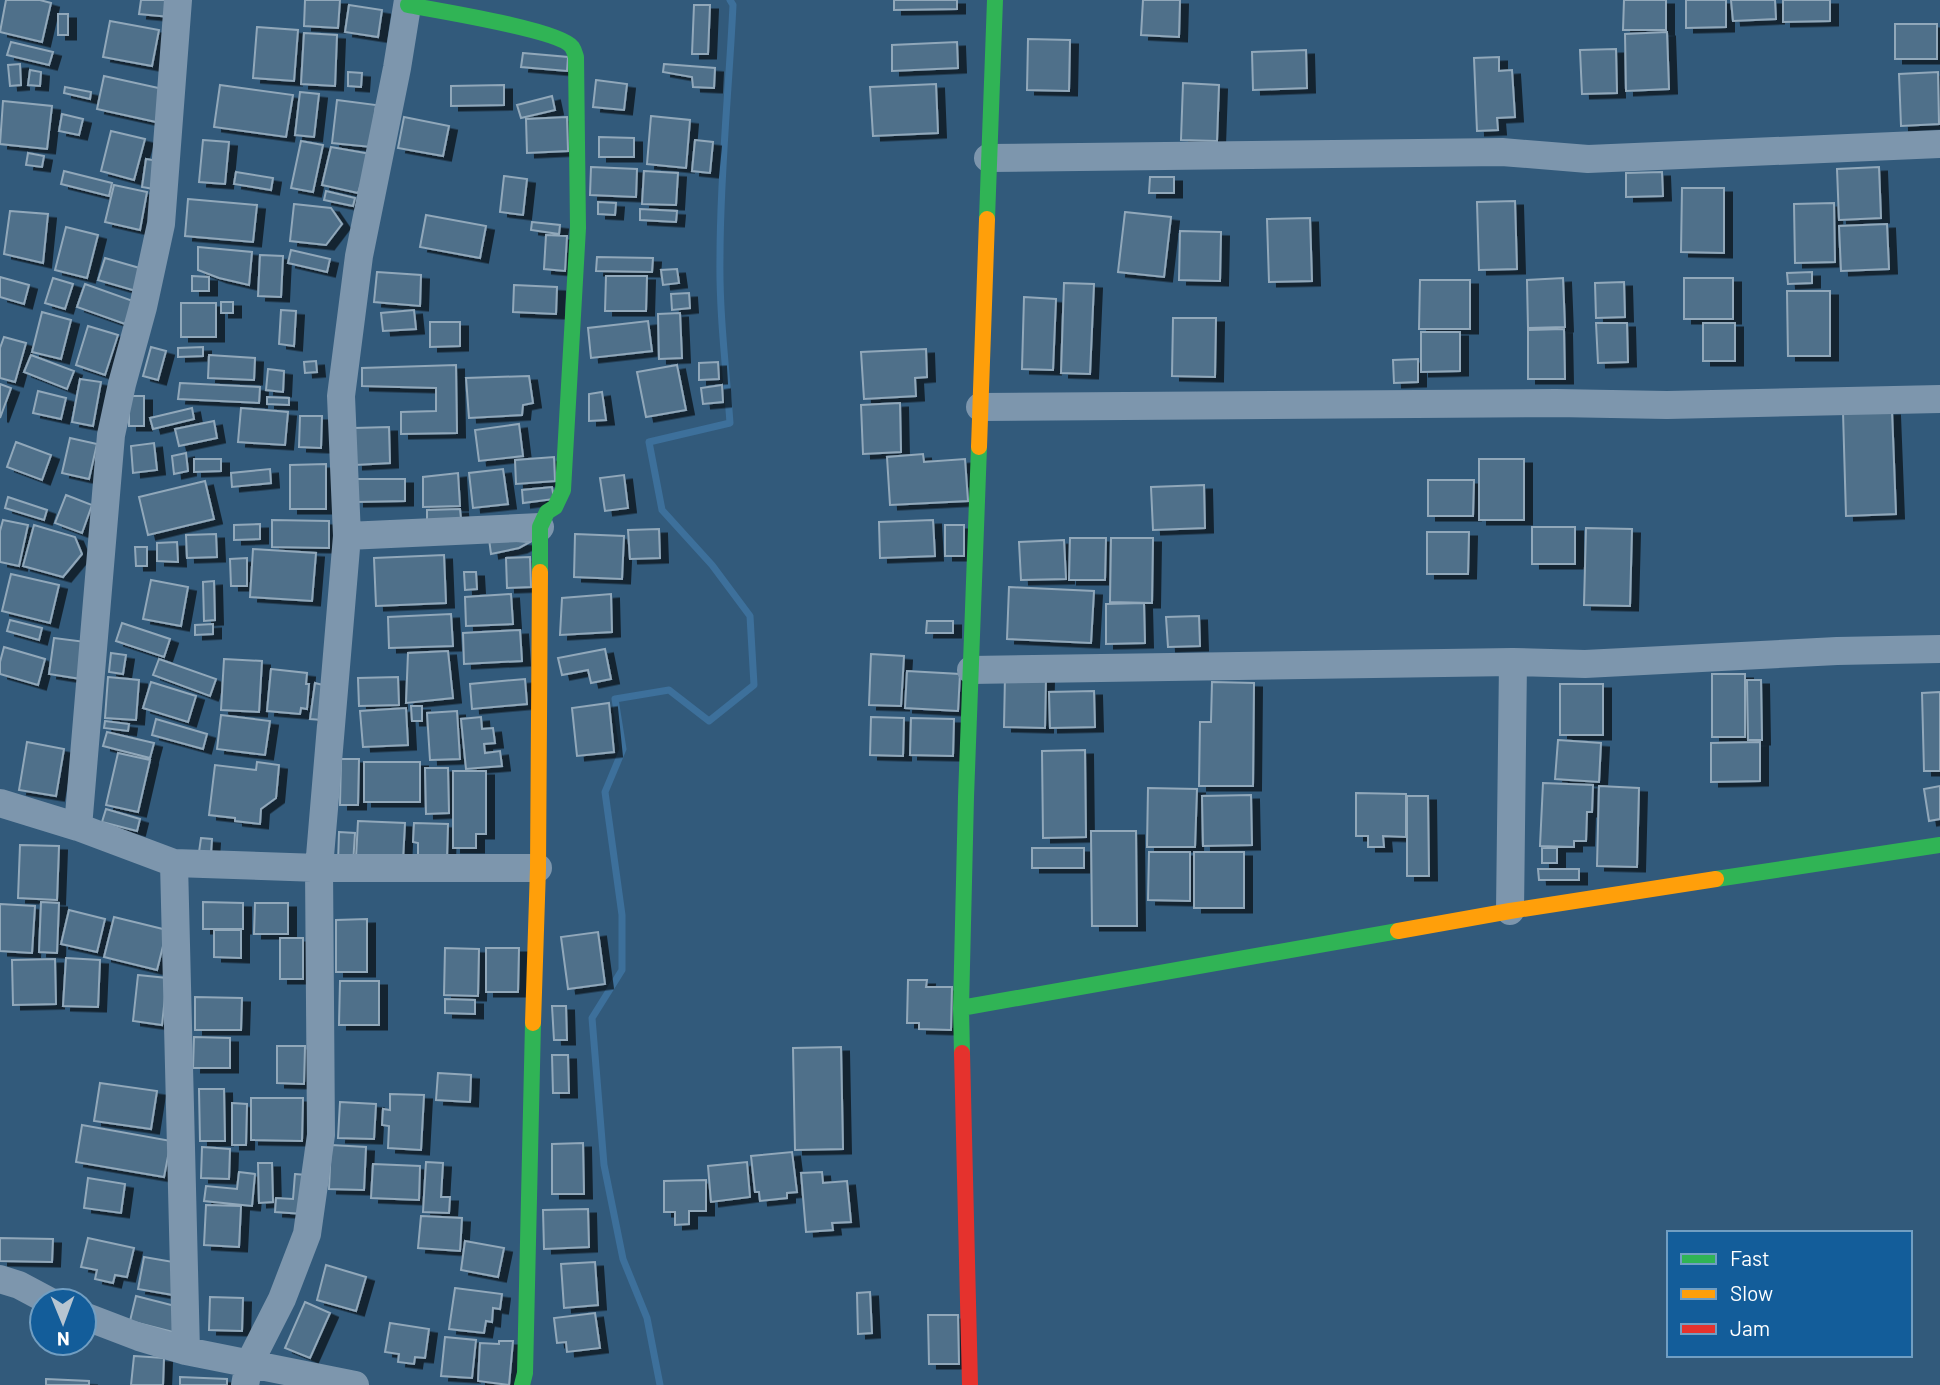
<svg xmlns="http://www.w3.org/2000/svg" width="1940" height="1385" viewBox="0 0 1940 1385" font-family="Barlow,sans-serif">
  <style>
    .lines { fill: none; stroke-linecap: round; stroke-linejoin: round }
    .stream { stroke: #3d709b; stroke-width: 7 }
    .building { fill: #4f6f8a; stroke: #91a8ba; stroke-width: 2; filter: url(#shadow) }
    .street { stroke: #7d96ad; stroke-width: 28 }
    .fast { stroke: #30b455; stroke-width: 16 }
    .slow { stroke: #ff9f0a; stroke-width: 16 }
    .jam { stroke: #e5322d; stroke-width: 16 }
  </style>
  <defs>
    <filter id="shadow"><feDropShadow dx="8" dy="4.5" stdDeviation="0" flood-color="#0009"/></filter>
  </defs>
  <rect width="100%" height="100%" fill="#325a7b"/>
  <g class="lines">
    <!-- stream -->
    <path class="stream" d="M660,1385L647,1318L623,1259L604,1165L592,1018L622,970V915L605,792L623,749L615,699L669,690L709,721L754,685L750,616L712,565L662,510L649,442L730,423C726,367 719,312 720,257C720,173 729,89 733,5L730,0"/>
  </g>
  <!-- building -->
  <path class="building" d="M6,0H40L51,3L42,42L0,32Z
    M141,0H171L170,17L139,14Z
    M305,0H340L338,28L304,26Z
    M894,0H957V9L894,10Z
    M1143,0H1180L1179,37L1141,35Z
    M1624,0H1666V30H1623Z
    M1686,0H1726V27L1686,28Z
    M1731,0H1775L1776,19L1733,21Z
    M1783,0H1830V21L1783,22Z
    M349,5L382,10L378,37L345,32Z
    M694,5H710L708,54H692Z
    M58,14H68V35H58Z
    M110,21L159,30L152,66L103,57Z
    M1895,24H1937V59H1895Z
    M257,27L298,30L294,81L253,78Z
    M1667,32L1669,89L1626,91L1625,34Z
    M304,33L337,35L335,86L301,84Z
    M1028,39L1070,40L1069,91L1027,90Z
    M11,42L53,52L49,65L7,55Z
    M957,42L958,68L892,71V45Z
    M1616,49L1617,93L1582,94L1580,50Z
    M1306,50L1307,88L1253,90L1252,52Z
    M523,53L568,57L567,71L521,67Z
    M1499,57V71L1512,70L1515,117L1497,118L1498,130L1477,131L1474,58Z
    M20,64L21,85L10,86L8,65Z
    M664,64L715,68L714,88L693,87L692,77L663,72Z
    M30,70L41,72L40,86L28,85Z
    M348,72L362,73L361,87L348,86Z
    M1938,72L1939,124L1901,126L1899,74Z
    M104,76L163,89L156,122L97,109Z
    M596,80L627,84L624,110L593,107Z
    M1183,83L1219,85L1217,141L1181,140Z
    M936,84L938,133L873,136L870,87Z
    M220,85L293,95L286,137L214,127Z
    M504,85V105L451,106V86Z
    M65,87L91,92L90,99L64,93Z
    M300,92L319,94L314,137L295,135Z
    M552,96L555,110L521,118L517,105Z
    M337,100L376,105L371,147L332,143Z
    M3,101L52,106L47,149L0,144Z
    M62,114L83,119L79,135L59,131Z
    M651,116L690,120L686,168L647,164Z
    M404,117L449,126L443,156L398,148Z
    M567,117L568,151L527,153L526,119Z
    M111,131L145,139L134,180L101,171Z
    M599,137L634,138V157H599Z
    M203,140L229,142L225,184L199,182Z
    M695,140L713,142L710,173L692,171Z
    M301,141L323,145L313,192L291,188Z
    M331,147L371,154L358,193L322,185Z
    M28,153L44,156L42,167L26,165Z
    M146,159L159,161L154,189L142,187Z
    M591,167L637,169L636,197L590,195Z
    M1879,167L1881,218L1839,220L1837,169Z
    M64,171L112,183L109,196L61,184Z
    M644,171L678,173L676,205L642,204Z
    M236,172L273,178L271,190L234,184Z
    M1662,172L1663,196L1626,197V173Z
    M504,176L527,179L523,215L500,212Z
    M1150,177H1174V193H1149Z
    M114,185L147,192L140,230L105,222Z
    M1682,188H1724V253L1681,252Z
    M326,191L355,198L353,206L324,200Z
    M188,199L257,205L253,242L185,236Z
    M1515,201L1517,269L1479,270L1477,202Z
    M598,202L616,203L615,215L598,214Z
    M1834,203L1835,262L1795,263L1794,204Z
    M294,204L331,208L342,224L326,245L290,241Z
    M640,209L677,211L676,222L640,220Z
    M10,211L48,214L43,263L4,254Z
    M1125,212L1171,217L1164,277L1118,272Z
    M426,215L486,226L480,258L420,247Z
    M1310,218L1312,281L1269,282L1267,219Z
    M532,222L560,225L559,234L531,230Z
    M1887,224L1889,269L1841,271L1839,226Z
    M66,227L98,235L87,278L55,270Z
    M1180,231L1221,232L1220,281L1179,280Z
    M546,235L567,236L565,271L544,269Z
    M198,247L252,252L249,285L219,278L198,270Z
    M291,250L330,259L327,272L288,263Z
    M260,255L283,256L281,297L258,296Z
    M597,257L653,258L652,272L596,271Z
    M105,258L143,269L136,291L98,280Z
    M677,269L679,283L663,285L661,270Z
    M377,272L421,275L420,306L374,302Z
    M1812,272V283L1788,284L1787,273Z
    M192,276L209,277V291H192Z
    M606,276H647L646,311H605Z
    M0,277L29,285L24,304L0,297Z
    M53,278L73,284L65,309L45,303Z
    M1563,278L1565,327L1528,328L1527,280Z
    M1684,278H1733V319H1684Z
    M1420,280H1470V329H1419Z
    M1624,282L1625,317L1596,318L1595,283Z
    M1064,283L1094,284L1090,374L1061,373Z
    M85,284L133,301L125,324L77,307Z
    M514,285L557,287L556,314L513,312Z
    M1787,291H1830V356H1788Z
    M689,293L690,308L672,310L671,294Z
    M1024,297L1056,299L1053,370L1022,369Z
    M221,302H233V313H221Z
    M181,303H216V337H181Z
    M281,310L296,311L294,346L279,344Z
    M414,310L416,329L383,331L381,313Z
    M42,312L71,320L61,359L32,352Z
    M680,313L682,358L659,359L658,314Z
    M1173,318H1216L1215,377L1172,376Z
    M648,321L652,351L591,358L588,328Z
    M430,322H460V346L430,347Z
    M1596,323H1627L1628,362L1598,363Z
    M1703,323H1735V361H1703Z
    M88,326L118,335L105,375L76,365Z
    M1564,329L1565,379H1528V330Z
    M1421,332H1460V371L1421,372Z
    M4,337L26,343L15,382L0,378V348Z
    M151,347L166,351L158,380L143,376Z
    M203,347V356L178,357V348Z
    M926,349L927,377L915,378L916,396L864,399L861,352Z
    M31,355L74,371L67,389L24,372Z
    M209,355L255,358L254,380L208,378Z
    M1418,359V382L1394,383L1393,360Z
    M316,361L317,372L305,373L304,362Z
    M718,362L719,379L699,380V363Z
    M456,365L457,433L401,434V412L436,411V388L362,386V368Z
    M677,365L686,410L646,417L637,372Z
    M268,369L284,371L283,392L266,390Z
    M529,376L533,403L523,405L522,415L469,418L466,378Z
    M80,379L101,382L93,426L72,422Z
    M180,383L260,387L259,403L178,399Z
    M0,384L11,388L0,418Z
    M722,385L723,402L703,404L701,388Z
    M38,391L66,398L61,419L33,413Z
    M602,392L606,420L589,421V394Z
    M129,396H144V426H129Z
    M267,397L289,398V405L267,404Z
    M900,403L901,452L863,454L861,405Z
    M192,408L194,419L153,429L150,418Z
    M241,408L288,412L285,445L238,442Z
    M1892,411L1896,514L1846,516L1843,412Z
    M300,416H322L321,448L299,447Z
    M214,421L217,438L179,446L175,429Z
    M519,424L523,456L479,461L475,430Z
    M389,427L390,463L355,465L354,428Z
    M70,438L97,444L89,479L62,473Z
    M16,442L51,455L42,480L7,467Z
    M154,443L157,470L133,473L131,446Z
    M186,453L188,471L174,474L172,456Z
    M923,454L924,462L965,459L968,501L890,505L887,457Z
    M554,457L555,481L516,484L515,460Z
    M194,459H221V471L194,472Z
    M1479,459H1524V520H1479Z
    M326,464V509H290V465Z
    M270,469L271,483L232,487L231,473Z
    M503,469L508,504L473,508L469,473Z
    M458,473L460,506L423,507V477Z
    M624,475L628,508L605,511L600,478Z
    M356,479H405V501L356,502Z
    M1428,480H1474L1473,516H1428Z
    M205,481L214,519L148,535L139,497Z
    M1204,485L1205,528L1153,530L1151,487Z
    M552,487L554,499L523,503L522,490Z
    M66,495L92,505L82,533L55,523Z
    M8,497L47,510L44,520L5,508Z
    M460,509L461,519L427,523V510Z
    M3,520L28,525L19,566L0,562V531Z
    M272,520L329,521V548L272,547Z
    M933,520L935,556L880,558L879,522Z
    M260,524V539L234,540V525Z
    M34,525L75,537L82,554L63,577L23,566Z
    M945,525H964V556H945Z
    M1532,527H1575V564H1532Z
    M1586,528L1632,529L1630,606L1584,605Z
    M659,529L660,558L630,559L628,530Z
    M1427,532H1469L1468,574H1427Z
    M216,534L217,557L187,558L186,535Z
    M575,534L624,536L622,579L574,577Z
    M1070,538H1106L1105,580H1069Z
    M1111,538H1153L1152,603L1110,602Z
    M489,539L530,542L519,548L491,554Z
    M1064,540L1066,579L1021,580L1019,542Z
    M177,542L178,562L157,561V543Z
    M135,547H147V566H136Z
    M253,549L316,553L312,601L250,597Z
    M444,555L446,603L376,606L374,558Z
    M530,557L531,587L507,588L506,558Z
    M247,558V586H231L230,559Z
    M464,572H476L477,589L465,590Z
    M11,574L59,585L50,623L2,611Z
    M151,580L188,587L181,626L143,619Z
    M214,581L215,620L204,621L203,582Z
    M1009,587L1094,591L1091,643L1007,639Z
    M511,594L513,624L466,626L465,597Z
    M611,594L612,632L560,635L562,598Z
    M1144,603L1145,643L1106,644V604Z
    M451,614L453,646L389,648L388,617Z
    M1199,616L1200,646L1168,647L1166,617Z
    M10,620L42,628L39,640L7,631Z
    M927,621H953V633H926Z
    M122,623L170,639L164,657L116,641Z
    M213,624V634L195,635V625Z
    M520,630L522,661L464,664L463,633Z
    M54,638L86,642L81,679L49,674Z
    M4,647L45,659L38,685L0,674V662Z
    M605,649L611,679L591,683L588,670L562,675L558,658Z
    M448,651L453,698L406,703L408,653Z
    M111,653L126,655L123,674L109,672Z
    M871,654L904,656L901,706L869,705Z
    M159,659L216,679L210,696L153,675Z
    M224,659L262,661L259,712L221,710Z
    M271,669L307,673L306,684H309L307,709L301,708L300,714L267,711Z
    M907,671L960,674L958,711L905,708Z
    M1712,674H1745V737H1712Z
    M1005,675L1046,676L1045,728L1004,727Z
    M108,677L139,680L136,720L105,718Z
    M398,677L399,705L359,706L358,678Z
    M525,679L527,704L472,709L470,684Z
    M1747,680H1761L1762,740H1748Z
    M151,682L196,696L188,722L143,708Z
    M1212,682L1254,683L1253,786H1199L1200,722H1211Z
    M315,683L327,686L322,720L310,719Z
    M1560,684H1603V735H1560Z
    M1094,691L1095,727L1050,728L1049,692Z
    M1940,692V771H1924L1922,693Z
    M609,703L614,752L577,756L572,708Z
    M411,706H422V721H412Z
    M406,708L408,745L363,747L360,711Z
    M457,711L460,759L430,760L427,713Z
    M221,715L270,721L265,755L217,749Z
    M481,717L482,729L493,728L495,743L484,744L485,753L500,751L502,766L466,769L461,719Z
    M871,717L904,718L903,756L870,755Z
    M911,718L954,719L953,756L910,755Z
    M156,719L207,734L203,749L152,735Z
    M105,721L129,724L128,731L104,728Z
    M107,732L154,743L150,758L103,746Z
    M1558,740L1601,743L1599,782L1555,779Z
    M27,742L64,749L56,796L19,790Z
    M1760,742V781L1711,782V743Z
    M1085,750L1086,837L1043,838L1042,751Z
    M118,753L150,760L138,812L106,805Z
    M341,759H359L358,805H340Z
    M257,762L279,765L276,798L261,809L260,824L235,821V818L209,815L215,765L256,770Z
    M364,762H420V802H364Z
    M425,768H448L449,813L426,814Z
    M453,771H486V834H476V848H453Z
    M1543,783L1593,785L1592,812H1587L1586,841H1574V847L1540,846Z
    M1599,786L1639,788L1637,867L1597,866Z
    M1940,786V819L1929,821L1924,789Z
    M1148,788L1197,789L1195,847H1147Z
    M1356,793L1406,794V837L1383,836L1384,847H1368V836H1356Z
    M1251,795L1252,845L1203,846L1202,796Z
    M1407,796H1428L1429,876H1407Z
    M106,809L140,819L137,831L102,822Z
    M358,821L405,823L403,860L356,858Z
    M414,823L448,824L447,858L418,857V843L413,842Z
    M1091,831H1136L1137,926H1092Z
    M339,832L355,833L353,864L338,863Z
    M201,838L212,839L211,853L199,852Z
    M20,845L59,846L57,900L18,898Z
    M1032,848H1084V868H1032Z
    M1542,848H1557V863H1542Z
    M1149,852H1190V901L1148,900Z
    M1194,852H1244V908H1194Z
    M1538,869H1579V880H1539Z
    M41,902L59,903L57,953L39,952Z
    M203,902L243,903V929H203Z
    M255,903H288V934H254Z
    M0,904L35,906L32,953L0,951Z
    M69,910L105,919L97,952L61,944Z
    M114,917L167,930L157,970L104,957Z
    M367,919V972H336V920Z
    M214,930H241V958L214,957Z
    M598,932L605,984L568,989L561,937Z
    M280,938H303V979H280Z
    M445,948L479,949L478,996L444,995Z
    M486,948H519L518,992H486Z
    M66,958L100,960L98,1007L63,1006Z
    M55,959L56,1004L13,1005L12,960Z
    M138,975L167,978L162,1025L133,1021Z
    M908,980H927L926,987H952L951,1030L919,1029V1023H907Z
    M340,981H379V1025H339Z
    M195,997L242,998L241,1030H195Z
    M445,999L475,1000V1014L445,1013Z
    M552,1006H566L567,1040H554Z
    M194,1037L230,1038V1068H193Z
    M277,1046H305L304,1084L277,1083Z
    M841,1047L843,1149L795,1150L793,1048Z
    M552,1055H568L569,1093H553Z
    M438,1073L471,1075L470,1102L436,1100Z
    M100,1083L157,1091L151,1129L94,1121Z
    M199,1089H224L225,1141H200Z
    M390,1094L424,1095L421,1150L388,1148L389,1126L382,1125L383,1109L390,1110Z
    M251,1098H303L302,1141L251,1140Z
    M340,1102L376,1104L374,1139L338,1138Z
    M232,1103L247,1104L246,1145H232Z
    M82,1125L171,1141L164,1177L76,1162Z
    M583,1143L584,1194H552V1144Z
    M331,1145L366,1147L364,1190L329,1189Z
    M202,1147L230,1149L229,1179L201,1178Z
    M792,1152L797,1192L787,1193V1198L760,1201L759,1192H755L751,1156Z
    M426,1162L443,1163L441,1197H450L449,1213L423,1212Z
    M747,1162L750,1197L711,1202L708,1166Z
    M258,1163H272L273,1202L259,1203Z
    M373,1164L420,1166L419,1200L371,1198Z
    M239,1172L255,1174L252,1206L204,1201L206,1186L237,1189Z
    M822,1172L823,1183L847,1181L851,1222L832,1223L833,1230L806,1232L801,1173Z
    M295,1174L306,1175L304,1214L275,1212L276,1198L293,1199Z
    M88,1178L125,1184L121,1213L84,1208Z
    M706,1180V1211H689V1224L675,1225V1212H664V1181Z
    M206,1205L241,1206L239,1247L204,1245Z
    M588,1209L589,1247L544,1249L543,1210Z
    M421,1216L462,1218L460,1251L418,1248Z
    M0,1238L53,1239L52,1262L0,1261Z
    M88,1238L134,1248L127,1277L115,1275L113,1283L95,1279L97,1270L81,1267Z
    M465,1241L504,1248L498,1277L461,1270Z
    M144,1257L179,1263L173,1295L138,1289Z
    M595,1262L598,1305L564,1308L561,1264Z
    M326,1265L366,1277L356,1311L317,1300Z
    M455,1288L502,1294L500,1309L493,1308L492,1322L486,1321L484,1333L449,1329Z
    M870,1292L872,1333L858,1334L857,1293Z
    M136,1296L183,1308L177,1333L130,1321Z
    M210,1297L243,1298L242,1331L209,1330Z
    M305,1302L330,1313L310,1358L285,1348Z
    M595,1313L600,1348L567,1352L566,1342L557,1343L554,1318Z
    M928,1315H958L959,1364H929Z
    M390,1323L429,1329L425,1358L415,1357L414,1364L398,1362L399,1354L385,1352Z
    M445,1337L476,1340L472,1378L441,1376Z
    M499,1341H513L509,1385L478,1381L480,1343L499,1344Z
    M134,1356L164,1358L163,1385H131Z
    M180,1377L227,1379V1385H180Z
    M46,1379L89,1381V1385H46Z"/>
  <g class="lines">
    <!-- street -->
    <path class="street" d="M988,158L1502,152L1588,159L1940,144
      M980,407L1556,403L1667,405L1940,399
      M347,536L540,527
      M971,670L1513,662L1585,664L1837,651L1940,649
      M0,803L78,827L174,863L319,868H538
      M78,827L111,435L122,384L143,307L161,224L178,0
      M174,863L186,1351
      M1510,911L1513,662
      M0,1279L19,1285L49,1301
      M84,1316L139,1337L186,1351L355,1385
      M245,1385L249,1364L282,1299L307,1234L321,1135L319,868L347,536L341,396L359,256L397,68L408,0"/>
    <!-- fast -->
    <path class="fast" d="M408,5C434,10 560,30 572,47C574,50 575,54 576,57L578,228L563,490L555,507L547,512L540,527V572
      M987,219L995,0
      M1716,879L1940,845
      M961,1008L1398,931
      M962,1053L961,1008L966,797L979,447
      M522,1385L525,1373L533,1023"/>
    <!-- slow -->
    <path class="slow" d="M979,447L987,219
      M1398,931L1510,911L1716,879
      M533,1023L538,868L540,572"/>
    <!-- jam -->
    <path class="jam" d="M962,1053L970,1385"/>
  </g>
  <!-- legend -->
  <rect x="1667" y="1231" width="245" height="126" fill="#135d9a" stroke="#719ec2" stroke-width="2"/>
  <rect x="1681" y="1254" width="35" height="10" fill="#30b455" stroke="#719ec2" stroke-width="2"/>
  <text x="1730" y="1266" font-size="21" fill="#ffffff">Fast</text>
  <rect x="1681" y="1289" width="35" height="10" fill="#ff9f0a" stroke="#719ec2" stroke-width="2"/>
  <text x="1730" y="1301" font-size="21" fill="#ffffff">Slow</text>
  <rect x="1681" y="1324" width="35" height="10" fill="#e5322d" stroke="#719ec2" stroke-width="2"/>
  <text x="1730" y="1336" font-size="21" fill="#ffffff">Jam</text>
  <!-- north arrow -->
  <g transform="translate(63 1322) rotate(179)"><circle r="33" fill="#135d9a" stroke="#719ec2" stroke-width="2"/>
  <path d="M0-5L12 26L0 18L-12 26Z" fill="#b7c5d1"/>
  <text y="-10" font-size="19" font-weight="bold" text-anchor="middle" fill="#ffffff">N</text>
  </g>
</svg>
